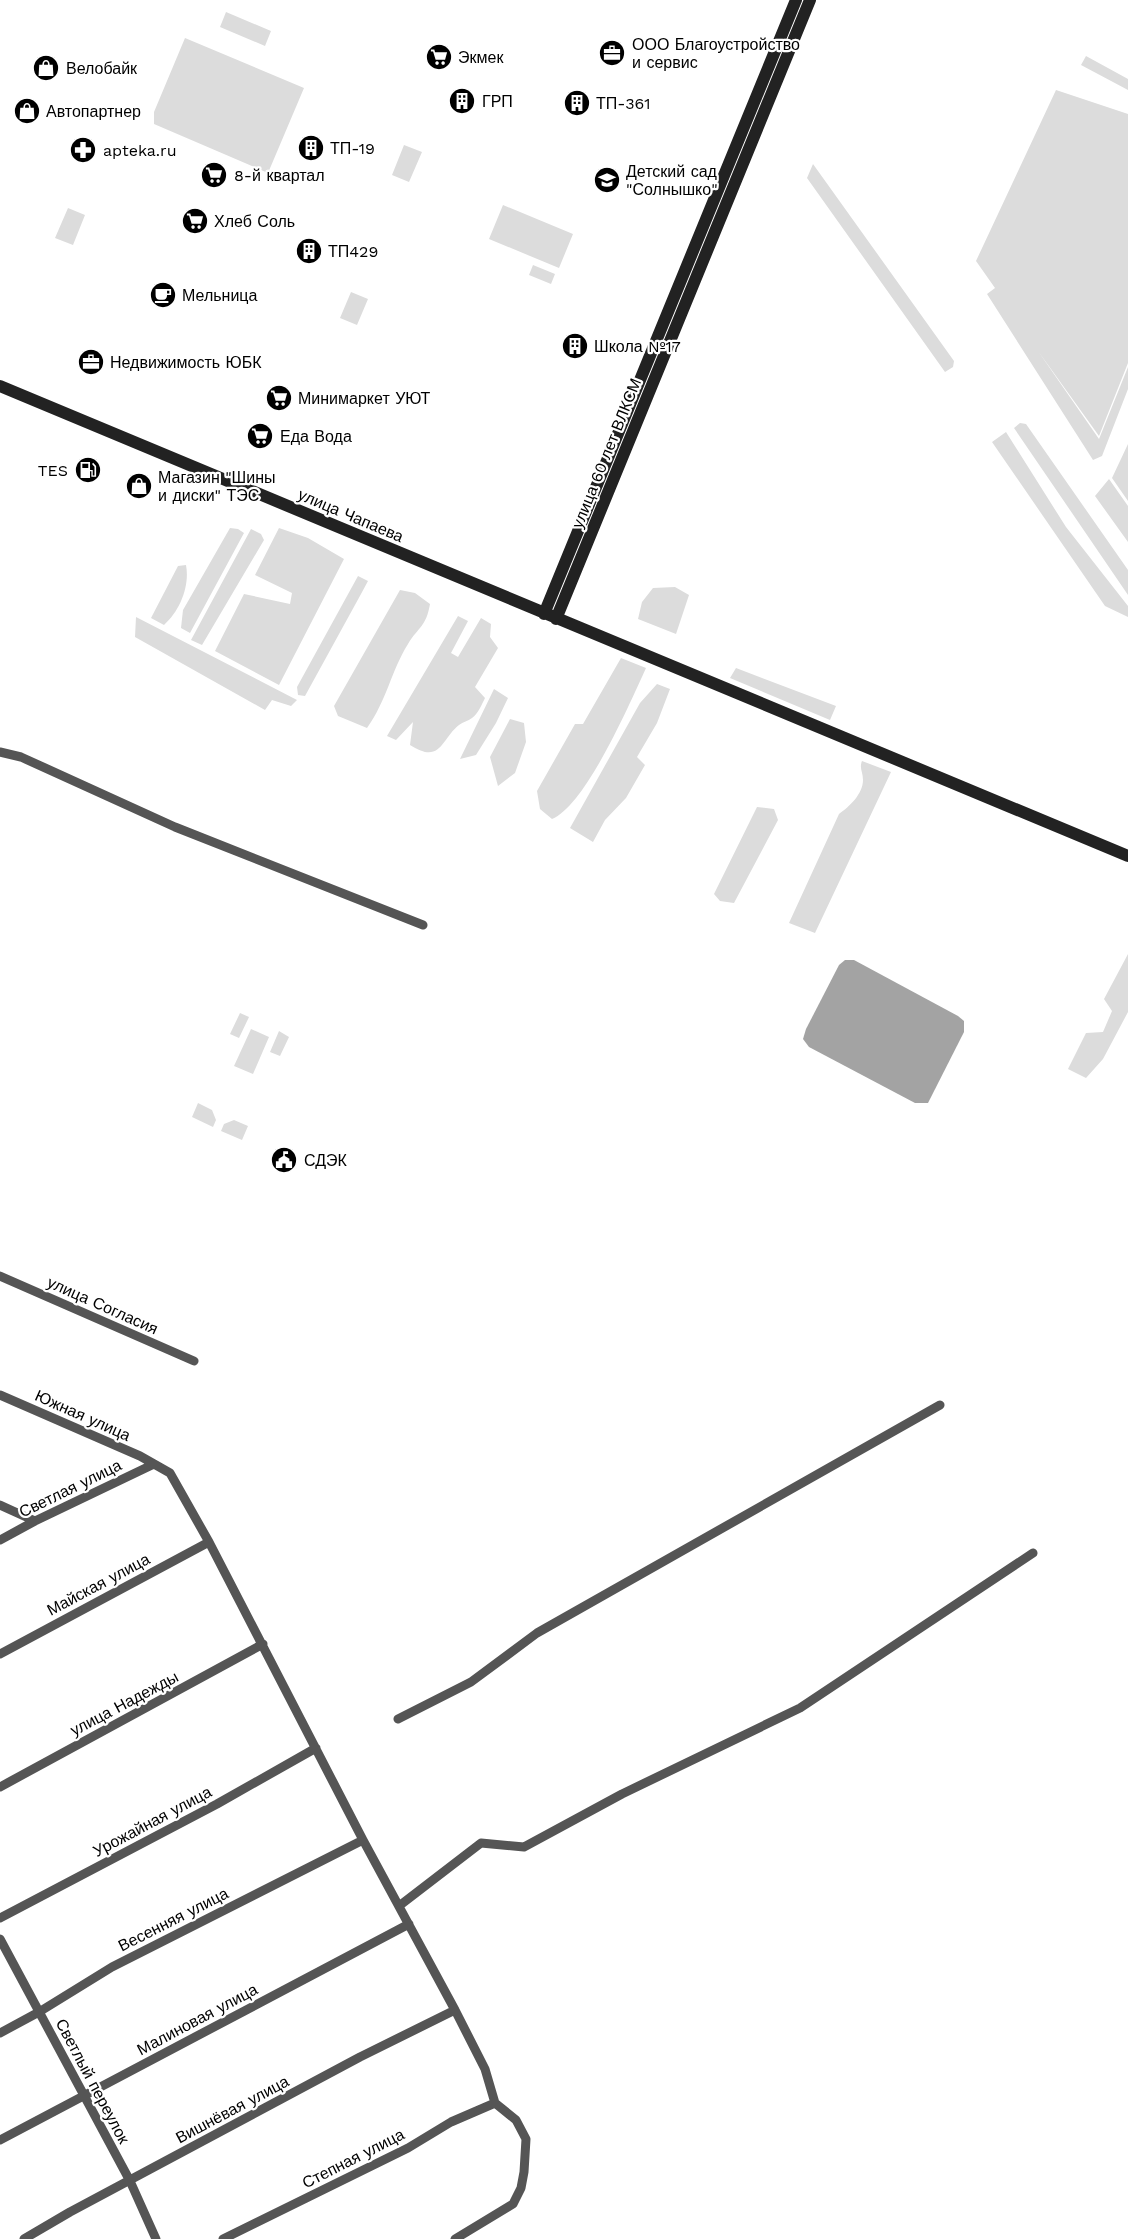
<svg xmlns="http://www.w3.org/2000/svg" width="1128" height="2239" viewBox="0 0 1128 2239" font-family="'Work Sans',sans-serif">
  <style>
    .green { fill: #dcdcdc }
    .water { fill: #a3a3a3 }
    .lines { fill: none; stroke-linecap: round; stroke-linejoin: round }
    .street { stroke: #555; stroke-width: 9 }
    .secondary { stroke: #222; stroke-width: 12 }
    .labels { text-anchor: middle; stroke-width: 4.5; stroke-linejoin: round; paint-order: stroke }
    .poi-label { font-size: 16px; fill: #000; stroke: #fff; text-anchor: start }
    .street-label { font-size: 16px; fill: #000; stroke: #fff }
  </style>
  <rect width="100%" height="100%" fill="#fff"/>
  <!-- green -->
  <path class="green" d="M226,12L271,31L265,46L220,27Z
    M185,38L304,88L268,173L154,124V112Z
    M1086,56L1128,79V90L1081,65Z
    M1056,90L1128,114V363L1099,436L1038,351L1099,439L1128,367V389L1102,456L1093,460L987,294L995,288L976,261Z
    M404,145L422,152L409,182L392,175Z
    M813,164L954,361L953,367L945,372L807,178Z
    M503,205L573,234L559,268L489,239Z
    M68,208L85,215L73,245L55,238Z
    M533,265L555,274L551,284L529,275Z
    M351,292L368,299L357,325L340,318Z
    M1020,423L1026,424L1128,570V595L1014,428Z
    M1006,432L1066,527L1128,606V617L1105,606L992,442Z
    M1128,444V501L1112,478Z
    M1109,479L1128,506V542L1095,496Z
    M230,528L238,529L244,533L190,633L181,628L183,610Z
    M279,528L308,538L344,559L279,685L215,651L244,594L290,604L292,593L255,575Z
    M251,529L261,534L264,540L202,645L191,640Z
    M186,565C190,586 180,611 164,625L151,618L178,566Z
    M358,576L368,581L361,594L305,696L298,695L297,687Z
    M675,587L689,595L676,634L638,619L642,602L653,588Z
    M400,590L415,593L430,604C426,627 419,626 408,644C391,671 387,700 367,728L338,716L334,706Z
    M458,616L468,621L451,653L458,657L481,618L491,624L490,637L498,648L475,687L485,698C482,704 478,714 472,718C468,721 463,722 459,725C441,739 441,765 410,745L413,722L396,740L387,736Z
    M136,617L297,700L291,706L272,700L265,710L135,637Z
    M621,658L646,668C630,703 586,805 552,819L540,809L537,791L575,724H583Z
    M736,668L836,706L830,720L730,678Z
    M657,684L670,689L657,723L637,757L645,765L626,798L605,820L593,842L570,828L640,703Z
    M494,689L508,698L496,723L476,755L460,759Z
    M510,719L524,723L526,742L515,773L498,786L490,757Z
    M862,761L891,772L815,933L789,923L839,814C849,807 863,794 863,780C863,772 859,768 862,761Z
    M757,807L774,809L778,820L734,903L720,901L714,894Z
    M1128,954V1012L1103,1059L1086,1078L1068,1069L1086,1033L1103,1032L1112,1011L1104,999Z
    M240,1013L249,1017L239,1038L230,1034Z
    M251,1029L269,1037L253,1074L234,1066Z
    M279,1031L289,1037L280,1056L270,1052Z
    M198,1103L212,1110L216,1120L213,1127L192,1117Z
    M234,1120L248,1126L242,1140L221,1131L224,1124Z"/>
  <!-- water -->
  <path class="water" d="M845,960H854L958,1016L964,1021V1032L928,1103H915L809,1047L803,1039L806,1029L839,965Z"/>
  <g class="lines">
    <!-- street -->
    <path class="street" d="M0,752L21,757L175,827L423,925
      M0,1276L194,1361
      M0,1395L140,1456L170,1473L209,1542L363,1840L455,2010L485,2069L495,2103L516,2120L526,2139L524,2172L521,2188L513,2204L455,2239
      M0,1505L35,1521
      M0,1540L35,1521L154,1464
      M0,1654L209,1542
      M398,1719L471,1682L537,1633L940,1405
      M0,1787L263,1644
      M399,1906L481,1843L524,1847L622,1794L800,1708L1033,1553
      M0,1918L217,1804L316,1748
      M0,1939L130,2181L156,2239
      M0,2033L39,2012L112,1967L363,1840
      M0,2140L409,1924
      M24,2239L70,2212L360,2057L455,2010
      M223,2239L408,2148L451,2122L495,2103"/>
    <!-- secondary -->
    <path class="secondary" d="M0,386L1128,856
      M544,614L796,0
      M556,619L810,0"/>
  </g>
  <!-- icons -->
  <defs>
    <g id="office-disc" transform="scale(1.35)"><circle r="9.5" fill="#000" stroke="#fff"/><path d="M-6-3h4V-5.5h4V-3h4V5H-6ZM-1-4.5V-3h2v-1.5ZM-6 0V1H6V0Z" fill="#fff"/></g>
    <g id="supermarket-disc" transform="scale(1.35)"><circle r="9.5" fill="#000" stroke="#fff"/><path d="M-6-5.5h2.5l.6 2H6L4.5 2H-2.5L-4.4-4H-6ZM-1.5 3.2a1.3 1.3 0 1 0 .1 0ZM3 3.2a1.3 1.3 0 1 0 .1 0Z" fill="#fff"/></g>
    <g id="shop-disc" transform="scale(1.35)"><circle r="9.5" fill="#000" stroke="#fff"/><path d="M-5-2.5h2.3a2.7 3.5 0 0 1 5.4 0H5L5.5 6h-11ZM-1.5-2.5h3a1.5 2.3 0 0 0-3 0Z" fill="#fff"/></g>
    <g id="building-disc" transform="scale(1.35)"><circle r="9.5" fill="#000" stroke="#fff"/><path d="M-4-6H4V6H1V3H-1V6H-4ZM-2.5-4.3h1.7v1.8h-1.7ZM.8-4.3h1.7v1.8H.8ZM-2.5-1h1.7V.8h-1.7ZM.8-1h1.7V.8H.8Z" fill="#fff"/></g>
    <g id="pharmacy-disc" transform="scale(1.35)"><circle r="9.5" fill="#000" stroke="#fff"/><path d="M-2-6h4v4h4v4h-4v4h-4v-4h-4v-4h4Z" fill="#fff"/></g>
    <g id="school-disc" transform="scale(1.35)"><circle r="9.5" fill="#000" stroke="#fff"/><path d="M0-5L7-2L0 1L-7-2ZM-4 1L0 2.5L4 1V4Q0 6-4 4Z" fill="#fff"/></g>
    <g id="cafe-disc" transform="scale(1.35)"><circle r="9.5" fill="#000" stroke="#fff"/><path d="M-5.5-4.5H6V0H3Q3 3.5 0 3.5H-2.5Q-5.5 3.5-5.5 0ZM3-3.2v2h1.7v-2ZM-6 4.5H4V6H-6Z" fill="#fff"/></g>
    <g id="fuel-disc" transform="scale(1.35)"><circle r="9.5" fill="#000" stroke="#fff"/><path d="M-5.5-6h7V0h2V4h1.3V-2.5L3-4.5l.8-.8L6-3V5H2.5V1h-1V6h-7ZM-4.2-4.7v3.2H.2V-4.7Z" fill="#fff"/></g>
    <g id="civic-disc" transform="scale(1.35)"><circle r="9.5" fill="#000" stroke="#fff"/><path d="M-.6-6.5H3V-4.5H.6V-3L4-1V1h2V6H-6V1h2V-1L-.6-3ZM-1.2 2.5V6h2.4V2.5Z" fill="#fff"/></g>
  </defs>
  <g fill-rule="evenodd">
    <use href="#office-disc" x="612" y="53"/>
    <use href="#supermarket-disc" x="439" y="57"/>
    <use href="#shop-disc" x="46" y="68"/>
    <use href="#building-disc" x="462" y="101"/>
    <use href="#building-disc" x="577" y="103"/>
    <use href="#shop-disc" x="27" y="111"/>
    <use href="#building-disc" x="311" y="148"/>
    <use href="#pharmacy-disc" x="83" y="150"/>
    <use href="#supermarket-disc" x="214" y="175"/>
    <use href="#school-disc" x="607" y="180"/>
    <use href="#supermarket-disc" x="195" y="221"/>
    <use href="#building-disc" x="309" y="251"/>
    <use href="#cafe-disc" x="163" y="295"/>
    <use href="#building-disc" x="575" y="346"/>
    <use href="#office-disc" x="91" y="362"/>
    <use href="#supermarket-disc" x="279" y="398"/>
    <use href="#supermarket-disc" x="260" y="436"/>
    <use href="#fuel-disc" x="88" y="470"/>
    <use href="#shop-disc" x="139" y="486"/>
    <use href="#civic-disc" x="284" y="1160"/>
  </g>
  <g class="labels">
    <!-- poi labels -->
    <g class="poi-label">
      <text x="632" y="50">ООО Благоустройство<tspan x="632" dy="18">и сервис</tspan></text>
      <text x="458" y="63">Экмек</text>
      <text x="66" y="74">Велобайк</text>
      <text x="482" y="107">ГРП</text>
      <text x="596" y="109">ТП-361</text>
      <text x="46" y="117">Автопартнер</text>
      <text x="330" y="154">ТП-19</text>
      <text x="103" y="156">apteka.ru</text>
      <text x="626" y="177">Детский сад<tspan x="626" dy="18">"Солнышко"</tspan></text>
      <text x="234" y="181">8-й квартал</text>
      <text x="214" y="227">Хлеб Соль</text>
      <text x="328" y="257">ТП429</text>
      <text x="182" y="301">Мельница</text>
      <text x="594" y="352">Школа №17</text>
      <text x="110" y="368">Недвижимость ЮБК</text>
      <text x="298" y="404">Минимаркет УЮТ</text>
      <text x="280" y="442">Еда Вода</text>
      <text x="68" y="476" text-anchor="end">TES</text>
      <text x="158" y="483">Магазин "Шины<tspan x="158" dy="18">и диски" ТЭС</tspan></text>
      <text x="304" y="1166">СДЭК</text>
    </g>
    <!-- street labels -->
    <g class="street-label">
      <text transform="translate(606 453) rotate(-68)" y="6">улица 60 лет ВЛКСМ</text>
      <text transform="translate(351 515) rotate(23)" y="6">улица Чапаева</text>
      <text transform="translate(103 1305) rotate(24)" y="6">улица Согласия</text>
      <text transform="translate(83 1415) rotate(24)" y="6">Южная улица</text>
      <text transform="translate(70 1488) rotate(-26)" y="6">Светлая улица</text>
      <text transform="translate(98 1584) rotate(-28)" y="6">Майская улица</text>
      <text transform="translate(124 1703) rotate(-28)" y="6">улица Надежды</text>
      <text transform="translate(152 1821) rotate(-28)" y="6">Урожайная улица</text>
      <text transform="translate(173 1919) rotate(-27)" y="6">Весенняя улица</text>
      <text transform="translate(197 2019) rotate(-28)" y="6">Малиновая улица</text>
      <text transform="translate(93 2081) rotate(62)" y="6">Светлый переулок</text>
      <text transform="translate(232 2109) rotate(-28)" y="6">Вишнёвая улица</text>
      <text transform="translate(353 2158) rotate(-27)" y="6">Степная улица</text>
    </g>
  </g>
</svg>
